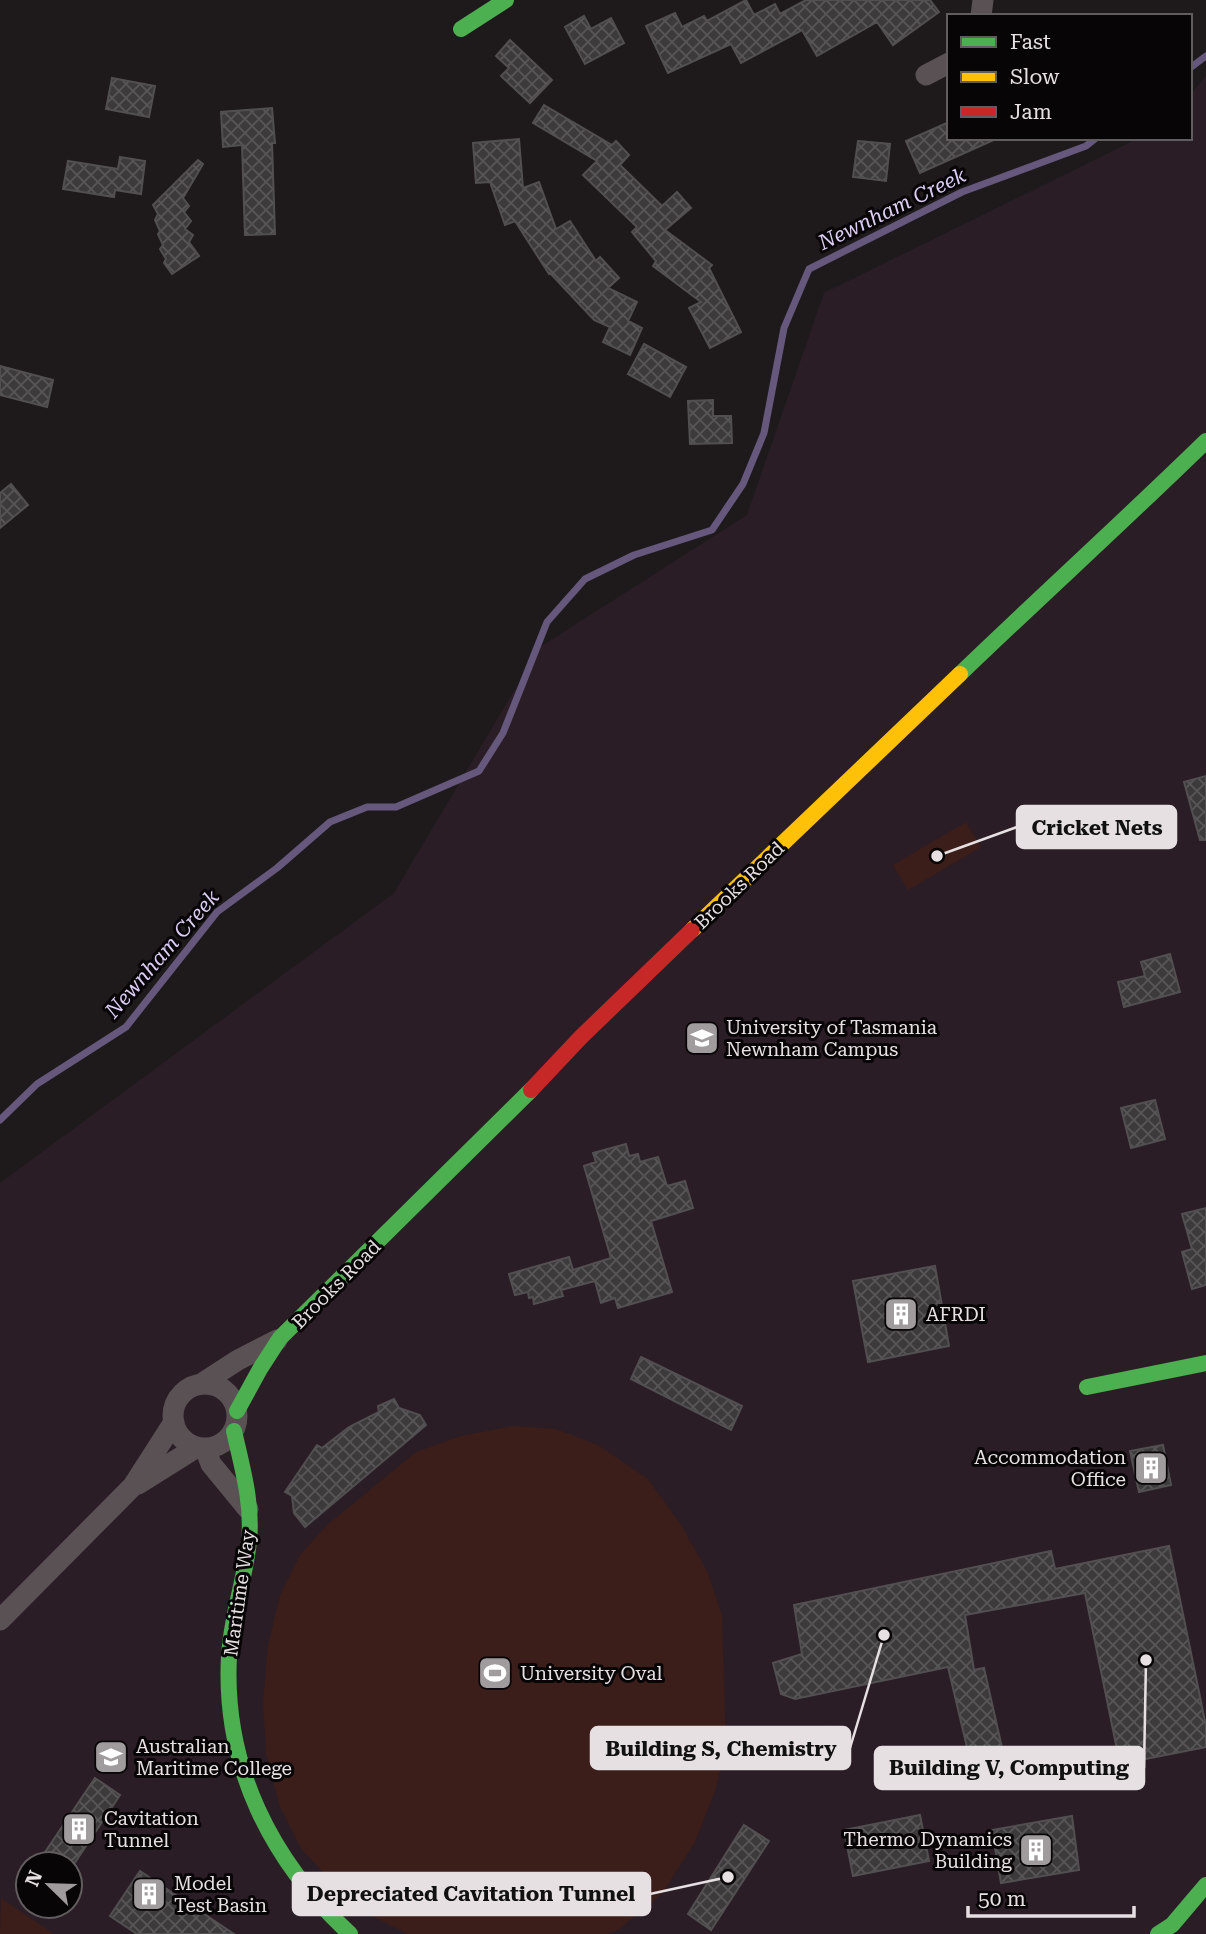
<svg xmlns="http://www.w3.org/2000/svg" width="1206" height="1934" viewBox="0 0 1206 1934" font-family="'Roboto Serif',serif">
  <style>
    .built { fill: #2a1d25; fill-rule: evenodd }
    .green { fill: #3b1e1a }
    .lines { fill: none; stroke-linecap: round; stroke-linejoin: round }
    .stream { stroke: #65587c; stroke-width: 7 }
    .building { fill: url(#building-cross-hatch); stroke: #524f51; stroke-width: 2 }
    .street { stroke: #595153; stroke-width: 21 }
    .fast { stroke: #4caf50; stroke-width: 16 }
    .slow { stroke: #ffc107; stroke-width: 16 }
    .jam { stroke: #c62828; stroke-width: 16 }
    .labels { text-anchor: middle; stroke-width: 6; stroke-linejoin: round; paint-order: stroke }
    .street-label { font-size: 19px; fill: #e6e0e3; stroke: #080506 }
    .poi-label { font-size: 19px; fill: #e6e0e3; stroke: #080506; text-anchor: start }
    .water-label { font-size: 21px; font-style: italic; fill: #dbcdf6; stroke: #080506 }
    .leader { fill: none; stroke: #e6e0e3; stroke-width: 2.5 }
    .callout-dot { fill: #e6e0e3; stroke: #080506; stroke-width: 2.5 }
    .callout { fill: #e6e0e3; stroke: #e6e0e3; stroke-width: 2.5 }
    .callout-label { font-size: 21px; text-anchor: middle; font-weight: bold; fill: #111 }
  </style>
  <defs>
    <pattern id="building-cross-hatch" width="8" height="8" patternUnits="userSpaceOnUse" patternTransform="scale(1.75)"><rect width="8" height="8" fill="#3d3a3c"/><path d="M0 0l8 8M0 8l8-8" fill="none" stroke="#595658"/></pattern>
  </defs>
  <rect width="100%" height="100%" fill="#1e1a1c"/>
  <!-- built -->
  <path class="built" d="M1206,76V1934H0V1183L394,893L540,647L747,515L824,293L1139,138H1190V95ZM28,1864H70V1906H28Z"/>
  <!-- green -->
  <path class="green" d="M966,822L981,847L908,890L893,865Z
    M513,1426L556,1429L598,1445L648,1479L681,1525L707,1571L722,1616L726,1749L715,1791L695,1842L662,1894L619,1929L607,1934H408L376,1918L340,1890L302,1850L279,1804L266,1754L263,1702L268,1645L280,1595L300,1555L327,1525L416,1452L461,1436Z
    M1,1898L54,1934H0Z"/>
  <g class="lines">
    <!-- stream -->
    <path class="stream" d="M1190,68L1206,56
      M0,1120L37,1084L126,1027L217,912L277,868L330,822L367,807H396L479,771L503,733L547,622L585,579L634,555L712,530L743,484L764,433L784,328L809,269L962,192L1086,146L1096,138"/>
  </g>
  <!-- building -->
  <path class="building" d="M746,0L754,15L775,4L780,14L806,0H930L939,12L893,45L877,22L817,56L802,30L741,63L731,44L668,73L646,26L675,13L682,27L704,16L707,21Z
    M584,16L591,29L611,18L624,43L585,64L565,27Z
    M510,40L552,80L530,103L501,76L509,68L496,56Z
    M112,78L155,86L149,117L106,109Z
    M544,105L612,145L616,141L629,155L620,165L662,206L677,192L691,208L665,230L712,265L709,268L741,332L710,348L689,308L701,302L653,266L656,261L632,232L637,227L583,175L597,161L533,123Z
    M272,108L275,143H272L275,234L245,235L242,145L223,147L221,112Z
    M949,122V138H998L920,173L906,141Z
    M519,139L523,188L539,182L556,229L570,221L596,261L600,257L619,278L608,288L637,302L628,321L642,328L630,355L603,342L610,327L594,320L550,273L549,274L515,221L505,225L490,182L476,183L473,143Z
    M858,141L890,144L886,181L853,177Z
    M120,157L145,161L141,194L115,190L114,197L63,189L68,161L118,169Z
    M198,160L203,164L183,198L189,206L184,212L191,221L185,229L193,235L189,242L199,256L172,274L164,263L166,259L160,249L163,245L158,234L160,231L155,220L158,214L153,205Z
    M644,344L686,367L670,397L628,374Z
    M0,366L53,380L47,407L0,395Z
    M713,400V416H731L732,443L690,444L688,401Z
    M11,484L28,505L0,528V493Z
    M1206,776V840H1200L1184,782Z
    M1170,954L1180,992L1124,1007L1118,982L1145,976L1141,962Z
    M1155,1100L1165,1139L1131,1148L1121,1108Z
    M626,1144L629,1156L638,1154L640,1162L658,1157L667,1186L685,1181L693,1208L651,1221L672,1292L618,1308L615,1298L601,1303L595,1281L561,1290L563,1296L534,1304L533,1297L529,1298L528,1292L515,1295L509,1274L569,1257L573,1270L611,1258L584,1166L596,1162L593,1153Z
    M1206,1208V1285L1192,1289L1182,1252L1192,1249L1182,1214Z
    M935,1266L949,1346L868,1362L853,1281Z
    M641,1357L742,1406L731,1430L631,1379Z
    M394,1399L399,1408L420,1415L426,1425L305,1527L294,1513L292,1496L285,1492L317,1445L322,1448L349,1427L379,1412L378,1406Z
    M1163,1445L1171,1485L1139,1492L1130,1451Z
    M1169,1546L1206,1726V1747L1120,1764L1085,1593L965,1615L974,1670L984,1668L1010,1783L985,1789L978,1757L970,1760L948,1667L795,1699L781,1694L773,1663L802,1654L794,1605L1051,1551L1055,1569Z
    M827,1727L832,1763L802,1768L796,1732Z
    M95,1778L120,1795L74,1864H37Z
    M920,1815L929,1861L853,1876L844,1830Z
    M1072,1816L1079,1870L1001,1883L992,1830Z
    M744,1825L769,1841L711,1930L688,1914Z
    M140,1871L234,1934H137L110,1916Z"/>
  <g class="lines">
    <!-- street -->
    <path class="street" d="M981,16L983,0
      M926,75L949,63
      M201,1384L238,1360L277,1340
      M173 1416a32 32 0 1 1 64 0a32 32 0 1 1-64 0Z
      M205,1448L211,1464L248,1509
      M138,1484L197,1447
      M0,1620L133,1486L174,1422"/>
    <!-- fast -->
    <path class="fast" d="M461,29L506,0
      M960,674C1041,596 1125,520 1206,441
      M1087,1387L1206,1363
      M237,1411L260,1369L280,1338L531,1090
      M234,1431C242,1467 253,1504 249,1541C245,1580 231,1617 229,1656C223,1766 271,1861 350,1934
      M1158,1934L1172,1925L1206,1885"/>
    <!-- slow -->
    <path class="slow" d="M692,930L960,674"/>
    <!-- jam -->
    <path class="jam" d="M531,1090L581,1037L692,930"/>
  </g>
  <!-- icons -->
  <defs>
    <g id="university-square" transform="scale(1.75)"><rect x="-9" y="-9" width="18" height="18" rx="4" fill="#a09b9d" stroke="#080506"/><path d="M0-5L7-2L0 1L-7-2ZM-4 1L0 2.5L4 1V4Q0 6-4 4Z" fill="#fff"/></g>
    <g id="building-square" transform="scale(1.75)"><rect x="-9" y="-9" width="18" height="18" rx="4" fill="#a09b9d" stroke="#080506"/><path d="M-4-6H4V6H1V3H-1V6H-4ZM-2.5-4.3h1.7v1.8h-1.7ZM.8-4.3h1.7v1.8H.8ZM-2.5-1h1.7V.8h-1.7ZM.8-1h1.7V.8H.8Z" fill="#fff"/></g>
    <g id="stadium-square" transform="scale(1.75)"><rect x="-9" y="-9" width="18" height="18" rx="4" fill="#a09b9d" stroke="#080506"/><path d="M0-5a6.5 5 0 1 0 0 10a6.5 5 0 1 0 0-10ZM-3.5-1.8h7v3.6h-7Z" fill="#fff"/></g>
  </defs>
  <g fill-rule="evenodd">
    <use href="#university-square" x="702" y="1038"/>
    <use href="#building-square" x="901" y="1314"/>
    <use href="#building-square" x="1151" y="1468"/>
    <use href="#stadium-square" x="495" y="1673"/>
    <use href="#university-square" x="111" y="1757"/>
    <use href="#building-square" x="79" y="1829"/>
    <use href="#building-square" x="1036" y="1850"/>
    <use href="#building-square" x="149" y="1894"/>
  </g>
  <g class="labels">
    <!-- street labels -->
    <g class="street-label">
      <text transform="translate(739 885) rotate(-44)" y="7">Brooks Road</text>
      <text transform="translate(336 1284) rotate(-45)" y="7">Brooks Road</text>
      <text transform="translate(239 1593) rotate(-82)" y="7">Maritime Way</text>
    </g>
    <!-- poi labels -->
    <g class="poi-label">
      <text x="726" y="1034">University of Tasmania<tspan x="726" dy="22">Newnham Campus</tspan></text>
      <text x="926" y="1321">AFRDI</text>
      <text x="1126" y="1464" text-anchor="end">Accommodation<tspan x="1126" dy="22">Office</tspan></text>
      <text x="520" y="1680">University Oval</text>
      <text x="136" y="1753">Australian<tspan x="136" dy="22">Maritime College</tspan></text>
      <text x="104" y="1825">Cavitation<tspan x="104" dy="22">Tunnel</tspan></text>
      <text x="1012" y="1846" text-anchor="end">Thermo Dynamics<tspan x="1012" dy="22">Building</tspan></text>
      <text x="174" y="1890">Model<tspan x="174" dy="22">Test Basin</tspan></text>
    </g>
    <!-- water labels -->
    <g class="water-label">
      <text transform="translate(892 209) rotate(-26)" y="7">Newnham Creek</text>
      <text transform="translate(162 954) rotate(-49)" y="7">Newnham Creek</text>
    </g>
  </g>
  <!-- callouts -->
  <path class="leader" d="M937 856L1017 827M884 1635L850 1748M1146 1660L1144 1768M728 1877L650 1894"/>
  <g class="callout-dot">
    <circle cx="937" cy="856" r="7"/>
    <circle cx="884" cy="1635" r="7"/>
    <circle cx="1146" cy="1660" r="7"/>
    <circle cx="728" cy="1877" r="7"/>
  </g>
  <g class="callout">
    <rect x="1017" y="806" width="159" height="42" rx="7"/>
    <rect x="591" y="1727" width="259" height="42" rx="7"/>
    <rect x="875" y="1747" width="269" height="42" rx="7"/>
    <rect x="293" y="1873" width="357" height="42" rx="7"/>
  </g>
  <g class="callout-label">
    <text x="1097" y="835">Cricket Nets</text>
    <text x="721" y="1756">Building S, Chemistry</text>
    <text x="1009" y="1775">Building V, Computing</text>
    <text x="471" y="1901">Depreciated Cavitation Tunnel</text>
  </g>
  <!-- legend -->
  <rect x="947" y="14" width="245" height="126" fill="#080506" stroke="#615d5e" stroke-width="2"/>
  <rect x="961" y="37" width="35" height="10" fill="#4caf50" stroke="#615d5e" stroke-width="2"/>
  <text x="1010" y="49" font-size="21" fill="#e6e0e3">Fast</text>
  <rect x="961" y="72" width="35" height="10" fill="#ffc107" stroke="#615d5e" stroke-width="2"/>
  <text x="1010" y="84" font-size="21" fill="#e6e0e3">Slow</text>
  <rect x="961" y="107" width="35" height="10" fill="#c62828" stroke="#615d5e" stroke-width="2"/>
  <text x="1010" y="119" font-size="21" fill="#e6e0e3">Jam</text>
  <!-- north arrow -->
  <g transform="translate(49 1885) rotate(293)"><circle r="33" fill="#080506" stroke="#615d5e" stroke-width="2"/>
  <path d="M0-5L12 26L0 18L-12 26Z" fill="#a09b9d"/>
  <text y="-10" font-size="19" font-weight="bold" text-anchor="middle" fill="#e6e0e3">N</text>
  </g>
  <!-- scale -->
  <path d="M968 1906v10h166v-10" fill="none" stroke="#e6e0e3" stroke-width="3.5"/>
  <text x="978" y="1906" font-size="21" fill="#e6e0e3" stroke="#080506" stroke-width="5" paint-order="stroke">50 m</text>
</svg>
